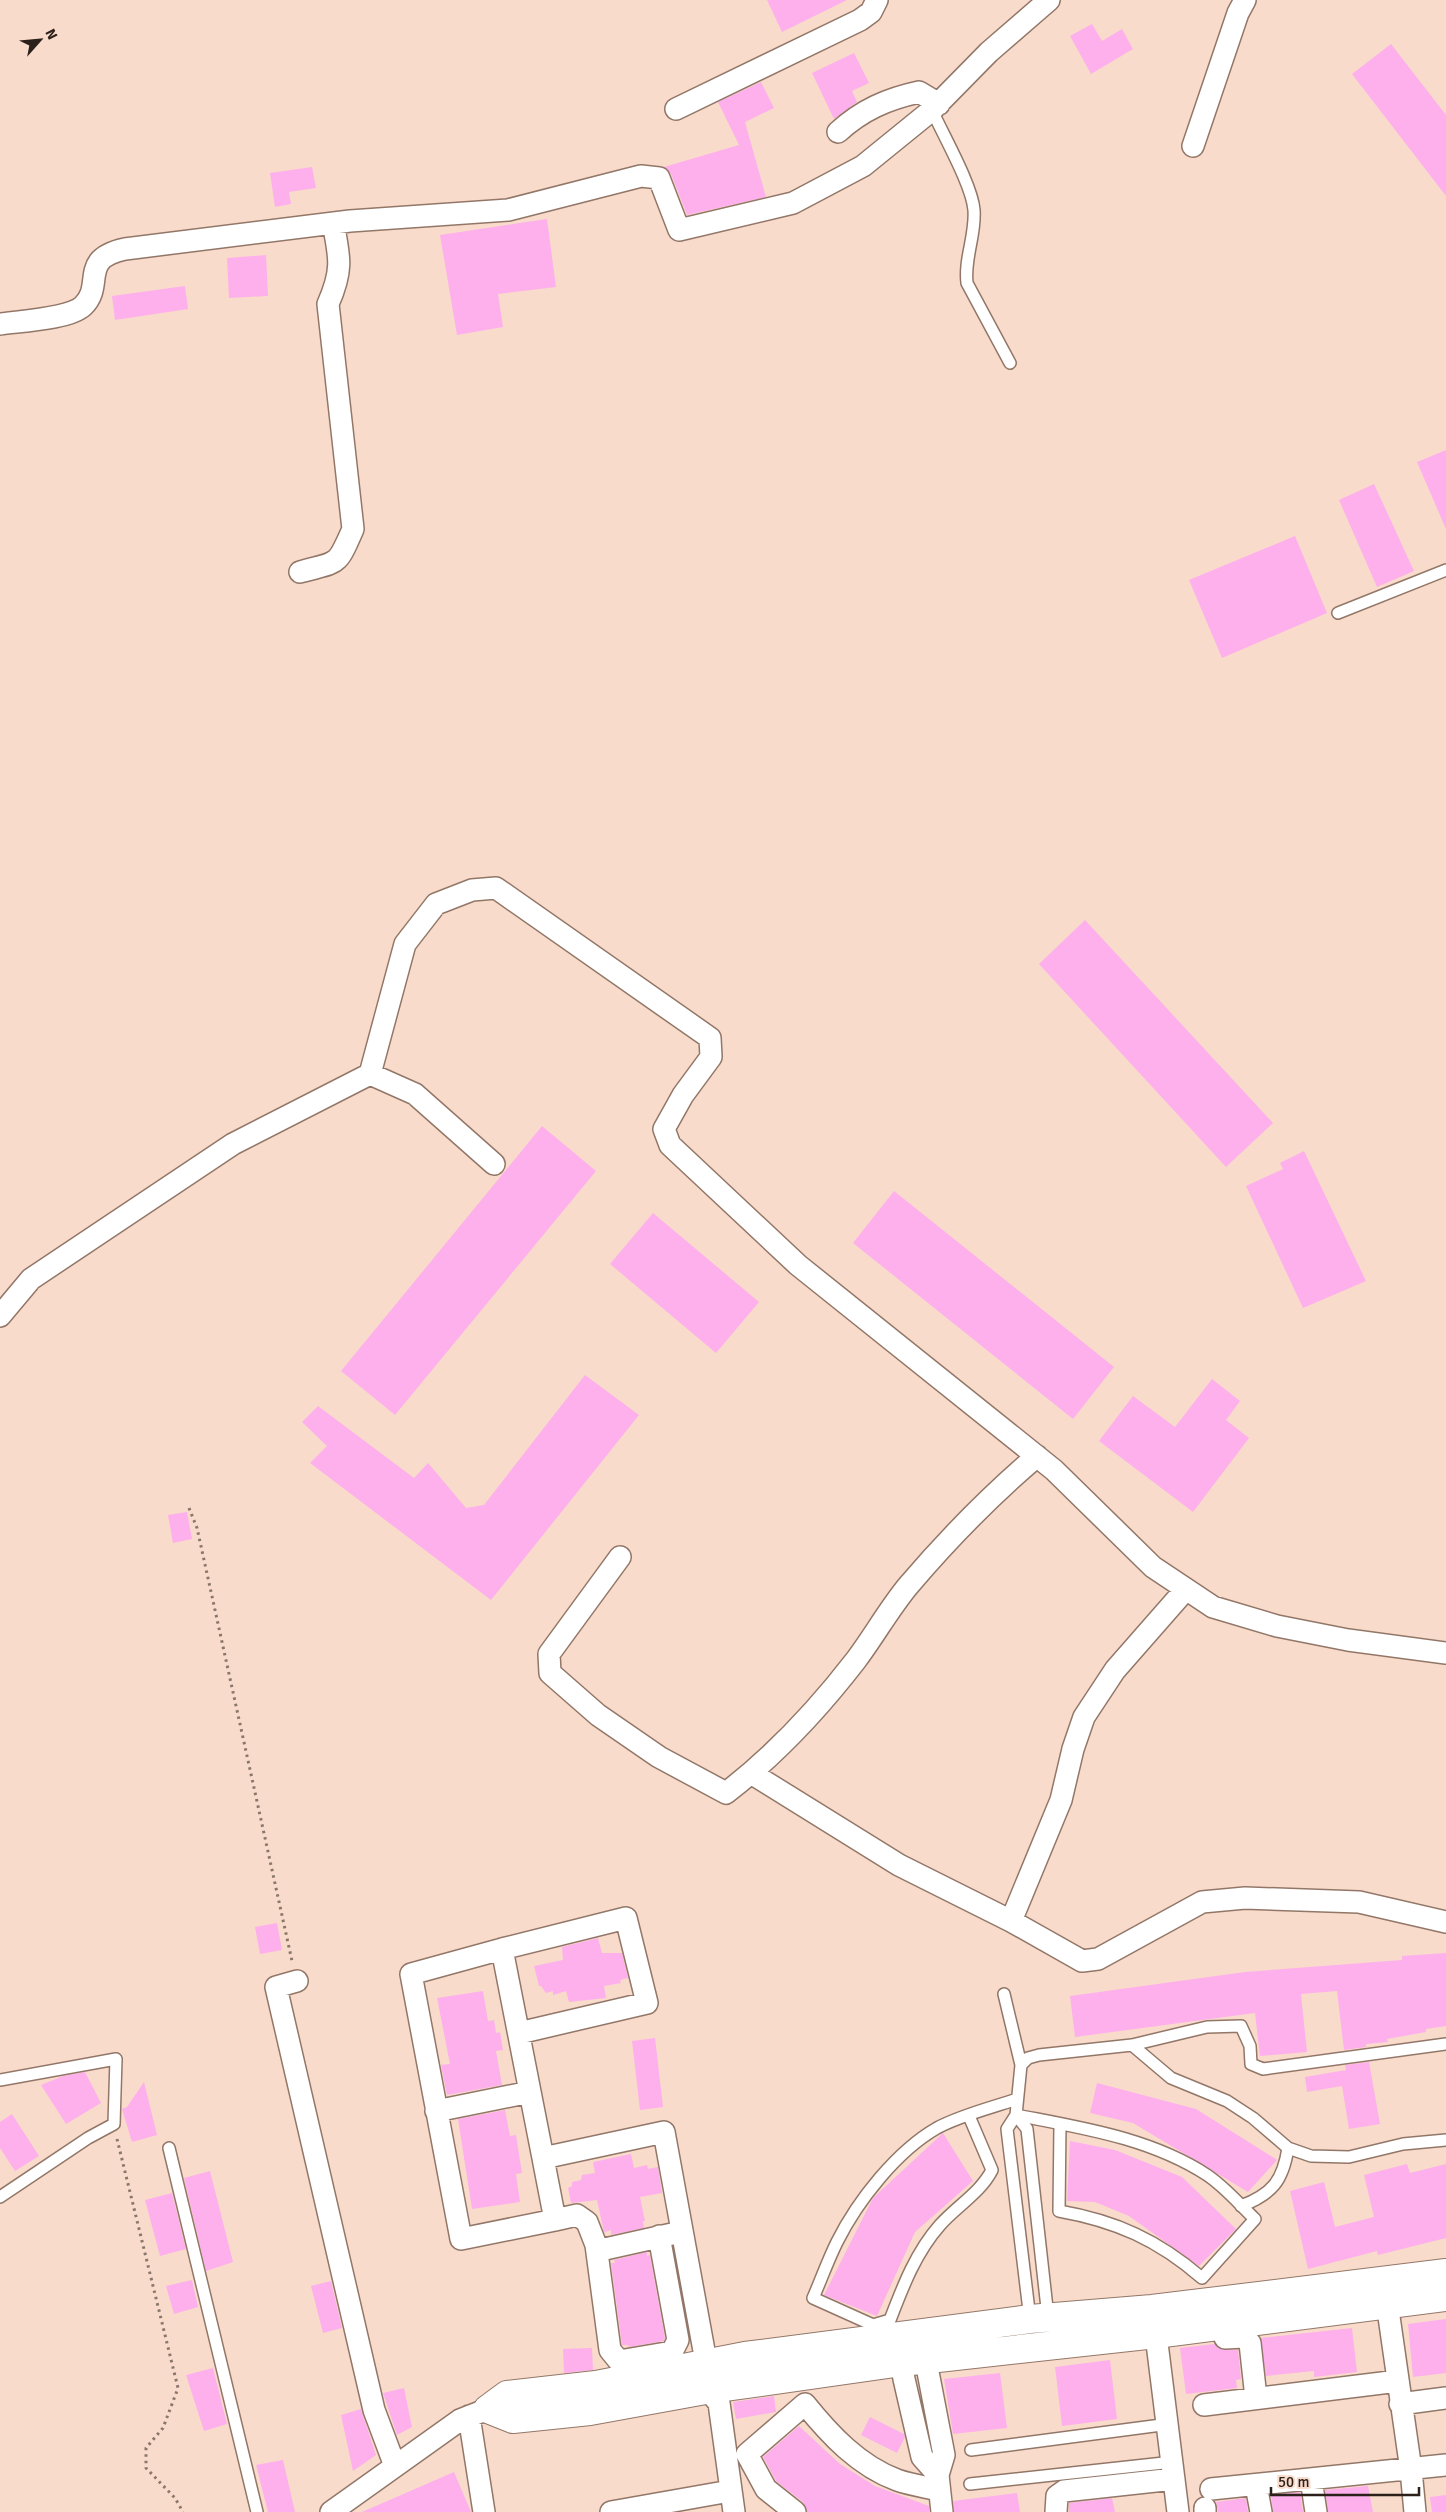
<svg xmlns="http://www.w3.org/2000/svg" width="1446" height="2512" viewBox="0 0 1446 2512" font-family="Signika,sans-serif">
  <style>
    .building { fill: #fdb0ec }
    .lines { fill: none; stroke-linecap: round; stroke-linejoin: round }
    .service-casing { stroke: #927768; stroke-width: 14 }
    .minor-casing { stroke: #927768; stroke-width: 24 }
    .tertiary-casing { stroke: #927768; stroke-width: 30 }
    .path { stroke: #8a776c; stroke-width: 3; stroke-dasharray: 2.5 4; stroke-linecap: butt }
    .service { stroke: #fff; stroke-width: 11 }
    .minor { stroke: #fff; stroke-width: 21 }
    .tertiary { stroke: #fff; stroke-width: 28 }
  </style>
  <rect width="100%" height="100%" fill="#f9dbcb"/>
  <!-- building -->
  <path class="building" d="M767,0H847L782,32Z
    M1092,24L1102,41L1122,29L1133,49L1091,74L1070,36Z
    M1391,44L1446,115V196L1352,74Z
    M854,53L869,83L852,91L857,102L834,119L812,73Z
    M761,82L774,108L745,122L766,197L687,215L671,174L664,167L739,145L718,102Z
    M312,167L316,188L289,192L291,204L275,207L270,173Z
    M547,219L556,287L498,294L503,327L457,335L440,235Z
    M266,255L268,296L229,298L227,258Z
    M185,286L188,309L115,320L112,296Z
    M1446,450V529L1417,462Z
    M1374,484L1414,571L1377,587L1339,500Z
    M1295,536L1327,613L1222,658L1189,580Z
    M1085,920L1273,1123L1226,1167L1039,964Z
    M542,1126L596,1171L395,1415L341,1371Z
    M1304,1151L1366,1281L1303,1308L1246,1186L1283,1169L1280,1163Z
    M894,1191L1114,1367L1073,1419L853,1243Z
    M653,1213L759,1302L716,1353L610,1264Z
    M585,1375L639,1415L491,1600L310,1463L327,1446L302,1422L318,1406L414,1478L428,1463L466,1508L484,1505Z
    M1212,1379L1240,1401L1226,1420L1249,1438L1193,1512L1099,1441L1133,1396L1175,1427Z
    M187,1512L192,1539L173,1543L168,1515Z
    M277,1923L282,1950L260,1954L255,1927Z
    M598,1938L602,1953H622L628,1978L620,1980L621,1983L604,1986L606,1998L569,2002L566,1991L553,1995V1991L546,1993L541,1986H539L534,1966L563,1960L562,1947Z
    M1446,1953V2026L1426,2029V2032L1387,2039L1388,2042L1366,2044V2047L1344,2050L1337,1991L1301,1994L1307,2052L1260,2056L1255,2013L1075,2037L1070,1996L1245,1972L1402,1960V1956Z
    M483,1991L488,2021L494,2020L496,2033L500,2032L503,2050L496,2051L502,2085L447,2095L441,2065L450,2064L437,1998Z
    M655,2038L663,2107L640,2110L632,2041Z
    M1369,2062L1380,2124L1349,2129L1342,2086L1307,2092L1305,2077L1346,2070L1345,2065Z
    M85,2072L101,2103L66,2124L41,2085L63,2076Z
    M144,2082L157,2135L132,2142L122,2109L127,2107Z
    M1097,2083L1196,2109L1277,2160L1248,2192L1133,2123L1090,2113Z
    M505,2110L510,2136L516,2135L522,2173L516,2174L520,2202L472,2209L458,2119Z
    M12,2114L39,2156L15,2171L0,2148V2122Z
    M943,2133L973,2181L915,2232L877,2316L824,2295L873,2198Z
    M1070,2141L1115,2150L1182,2177L1236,2229L1199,2266L1129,2216L1095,2202L1067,2201Z
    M631,2154L634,2168L647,2165L648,2169L658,2167L662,2193L640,2197L645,2221H643L644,2228L611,2235V2230L604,2232L597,2200L571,2203L568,2188L572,2186V2182L581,2180L582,2175L595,2173L593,2162Z
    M1407,2164L1410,2173L1446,2164V2238L1378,2255L1377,2251L1308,2269L1290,2191L1324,2182L1335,2227L1374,2217L1364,2175Z
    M210,2171L233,2262L206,2271L184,2178Z
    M172,2193L186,2249L160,2256L145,2200Z
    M647,2252V2256L650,2255L665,2338L664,2341L629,2347L628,2345H622L611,2263H615L614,2260Z
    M192,2280L198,2307L174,2314L166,2286Z
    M331,2281L342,2328L323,2333L311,2286Z
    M1446,2319V2373L1413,2377L1408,2324Z
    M1352,2328L1357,2372L1314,2377V2371L1266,2376L1260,2338Z
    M1214,2344L1220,2349L1238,2350L1241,2379L1236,2380L1237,2388L1186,2394L1180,2348Z
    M592,2348L593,2370L564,2373L563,2349Z
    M1110,2360L1117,2419L1062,2426L1055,2367Z
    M213,2368L227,2424L204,2431L186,2375Z
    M1000,2373L1007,2428L953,2434L944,2379Z
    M404,2388L412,2427L397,2435L383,2393Z
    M774,2396L776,2412L736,2419L733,2402Z
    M361,2409L376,2455L353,2471L341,2415Z
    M870,2417L904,2434L905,2437L897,2453L861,2435Z
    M799,2426L840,2464L875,2486L929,2506V2512H807L803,2502L776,2481L763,2457Z
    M283,2460L295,2512H268L256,2465Z
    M454,2472L471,2512H362Z
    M1368,2486L1373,2512H1328L1325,2490Z
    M1300,2492L1303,2512H1273L1271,2495Z
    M1017,2493L1020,2512H954L953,2501Z
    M1446,2495V2512H1432L1430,2497Z
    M1112,2498L1115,2512H1069V2503Z
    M1246,2498L1248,2512H1218L1216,2502Z"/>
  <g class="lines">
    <!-- service casing -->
    <g class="service-casing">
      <path id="service" d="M932,110C943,135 972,185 974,210C976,235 964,258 967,283L1010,363
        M1338,613L1446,570
        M1004,1994L1021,2065L1016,2115L1007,2129L1030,2319
        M1132,2045L1171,2078L1227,2101L1253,2118L1288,2148L1311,2156L1349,2157L1403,2144L1446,2140
        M1021,2065L1028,2058L1039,2055L1132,2045L1207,2027L1241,2026L1250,2046L1251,2064L1263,2069L1446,2044
        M0,2080L116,2059L114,2124L88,2138L0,2197
        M1016,2115C1082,2128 1150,2138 1207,2175C1225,2187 1240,2205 1255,2219L1202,2278C1158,2240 1116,2221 1059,2211L1060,2124
        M1016,2115L1027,2129L1048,2317
        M969,2116L992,2170C981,2192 957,2206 940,2225C916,2252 903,2286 890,2320L873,2325L813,2298C821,2280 828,2260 837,2242C858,2200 897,2151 937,2128C961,2115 991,2108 1017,2099
        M169,2148L257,2512
        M1241,2206C1272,2194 1283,2181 1288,2148
        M971,2450L1169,2424
        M970,2484L1173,2462"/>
    </g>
    <!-- minor casing -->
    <g class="minor-casing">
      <path id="minor" d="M676,109L860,20L871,12L877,0
        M838,132C862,110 887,99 919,92L939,104
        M1193,146L1238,13L1245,0
        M0,324C20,321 69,319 83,306C105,285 78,259 125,249L350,221L508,210L641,176L659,178L679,230L793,203L863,166L932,110L989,52L1049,0
        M300,572C339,561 336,568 353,529L328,304C343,270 340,258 333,223
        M370,1074L405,944L436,904L472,890L496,888L710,1038L711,1057L683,1095L664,1129L670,1145L798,1265L1054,1470L1153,1567L1213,1607L1277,1626L1348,1640L1446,1653
        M0,1316L31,1279L233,1144L370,1074L415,1094L494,1164
        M620,1557L549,1654L550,1673L598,1715L659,1757L726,1793C774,1756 819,1708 856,1660C874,1636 889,1609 908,1586C948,1539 990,1496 1037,1456
        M751,1773L899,1865L1011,1921L1082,1961L1098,1959L1202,1902L1245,1898L1359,1902L1446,1922
        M1011,1921L1061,1800L1073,1749L1084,1717L1115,1670L1186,1589
        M502,1949L626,1918L647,2003L519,2033
        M297,1981L276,1987L374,2410L395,2466
        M436,2111L530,2092
        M543,2158L555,2220L461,2239L411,1974L502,1949L543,2158L664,2132L711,2389L713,2396L719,2403L734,2512
        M555,2220L577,2215L587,2222L596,2245L605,2249L672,2234
        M596,2245L610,2350L619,2361L672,2352L678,2340L659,2236
        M1385,2289L1411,2470L1415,2512
        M1154,2319L1178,2512
        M1225,2338L1243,2337L1250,2343L1256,2398
        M899,2346L904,2379L922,2457L938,2475
        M923,2346L944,2455L938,2475L942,2512
        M1400,2404L1446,2398
        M1204,2405L1398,2381
        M469,2416L484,2512
        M1311,2479L1316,2512
        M1256,2485L1261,2512
        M1211,2489L1446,2465
        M1205,2508V2512
        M331,2512L460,2420L488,2409
        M611,2512L730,2491
        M795,2512L766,2489L747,2454L805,2404C830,2435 859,2466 897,2480C911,2485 926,2487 939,2490
        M1056,2512L1057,2496L1064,2491L1174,2479"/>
    </g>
    <!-- tertiary casing -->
    <g class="tertiary-casing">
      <path id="tertiary" d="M488,2409L507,2395L596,2385L745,2356L1030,2319L1152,2309L1446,2273
        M488,2409L513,2419L590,2411L711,2389L902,2362L1156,2334L1446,2297"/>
    </g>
    <!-- path -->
    <path class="path" d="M189,1508L197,1528L292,1961
      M117,2139L178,2388L163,2428L146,2448V2468L175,2498L183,2512"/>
    <!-- service -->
    <use href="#service" class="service"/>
    <!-- minor -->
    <use href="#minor" class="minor"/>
    <!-- tertiary -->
    <use href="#tertiary" class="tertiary"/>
  </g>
  <!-- north arrow -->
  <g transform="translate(40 40) rotate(63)" stroke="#f9dbcb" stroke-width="4" paint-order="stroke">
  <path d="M0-4L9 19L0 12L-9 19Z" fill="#2b201a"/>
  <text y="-8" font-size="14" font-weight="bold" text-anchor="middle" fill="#2b201a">N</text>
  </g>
  <!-- scale -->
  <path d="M1271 2487v8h148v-8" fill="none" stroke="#2b201a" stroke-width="2.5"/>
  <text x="1278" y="2487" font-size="15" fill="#2b201a" stroke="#f9dbcb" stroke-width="4" paint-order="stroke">50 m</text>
</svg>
